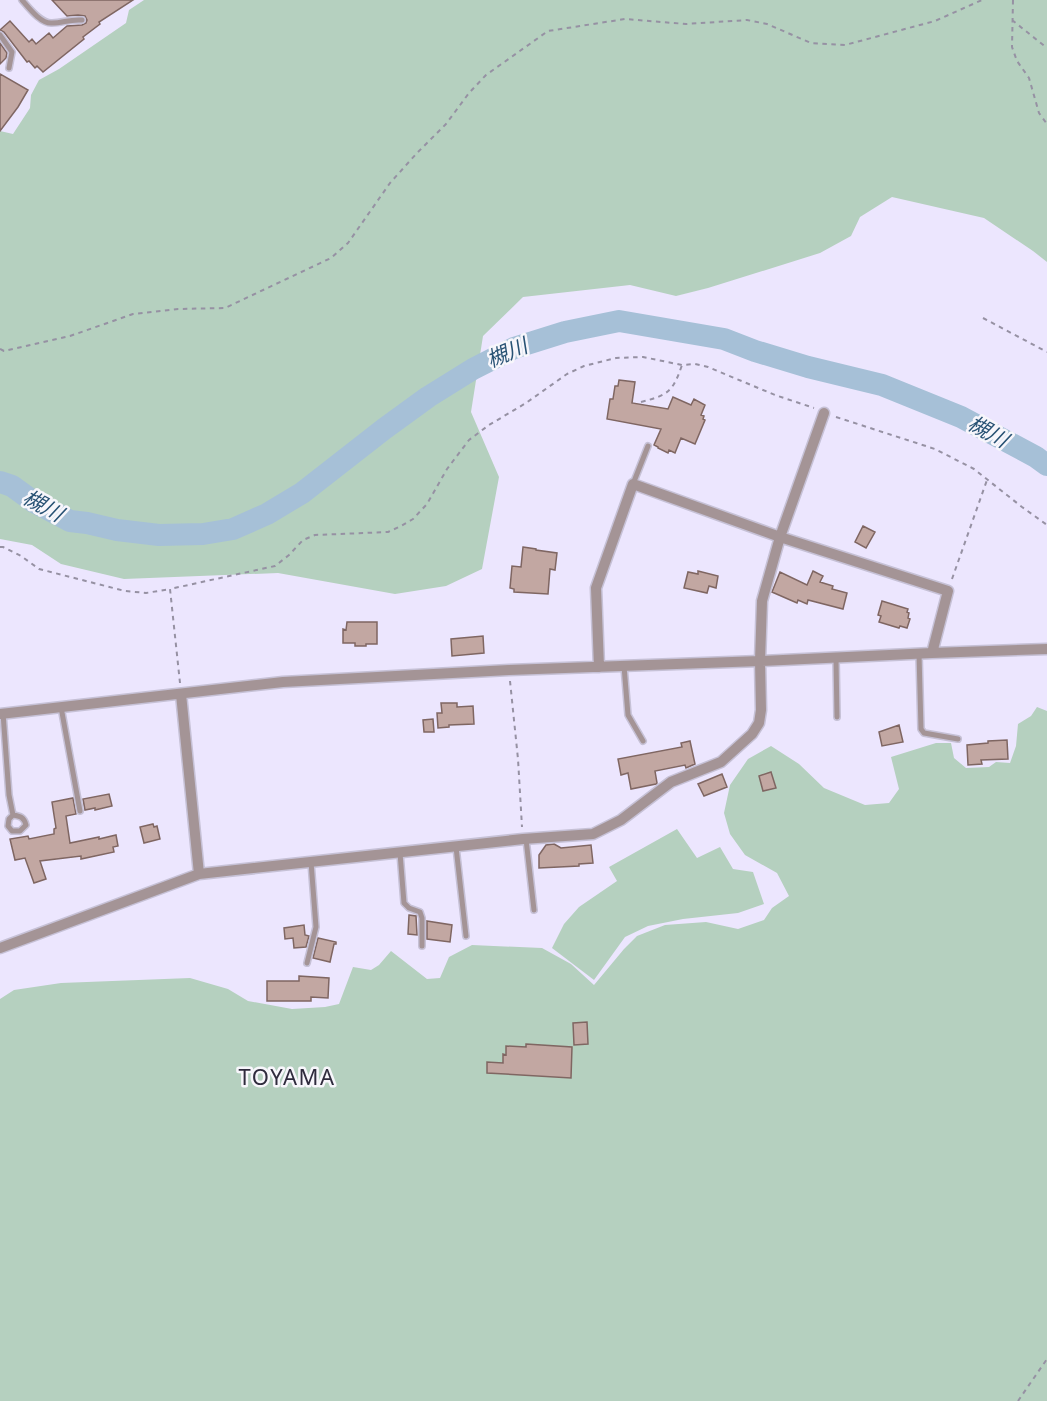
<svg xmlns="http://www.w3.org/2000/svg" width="1047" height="1401" viewBox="0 0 1047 1401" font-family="'Noto Sans','Noto Sans JP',sans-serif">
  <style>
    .green { fill: #b5d0bf }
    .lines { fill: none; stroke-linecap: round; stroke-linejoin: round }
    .river { stroke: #a6c0d7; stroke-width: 22 }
    .building { fill: #c2a7a2; stroke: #7f6662; stroke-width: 1.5 }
    .service-casing { stroke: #c6c1d6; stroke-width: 8 }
    .minor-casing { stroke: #c6c1d6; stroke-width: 13 }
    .path { stroke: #9691a3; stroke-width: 2; stroke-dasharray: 4.5 4.5; stroke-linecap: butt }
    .service { stroke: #a49496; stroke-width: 5 }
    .minor { stroke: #a49496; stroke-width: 10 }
    .labels { text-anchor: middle; stroke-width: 5; stroke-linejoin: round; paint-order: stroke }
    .water-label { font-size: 21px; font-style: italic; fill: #285274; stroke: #f7f6fb }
    .quarter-label { font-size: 22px; letter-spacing: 1.5px; fill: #2f2b3d; stroke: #f7f6fb }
  </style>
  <rect width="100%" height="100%" fill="#ece6fe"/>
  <!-- green -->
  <path class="green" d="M144,0H1047V262L1033,251L984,218L892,197L860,217L851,236L820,253L708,288L676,296L630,285L523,297L483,336L471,412L499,477L482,569L446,586L395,594L278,573L124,579L61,564L32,545L0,539V131L13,134L30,108L31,95L39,80L59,69L126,23L129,10Z
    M1037,707L1047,711V1401H0V999L14,990L61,983L190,978L228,989L248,1001L292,1009L325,1007L339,1004L353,967L371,970L379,965L391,951L427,979L440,978L449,957L472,945L542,948L571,964L594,985L624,949L637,936L665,925L706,922L738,929L764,920L772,908L789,896L777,873L745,855L730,834L724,813L730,785L748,759L771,746L799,764L824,788L865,805L889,803L899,789L891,757L936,743H951L954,758L966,768L989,767L996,762L1010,763L1016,746L1018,724L1031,716Z
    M677,829L697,858L720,847L733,869L753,872L764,904L738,913L683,919L648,926L625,937L594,980L552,948L564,924L579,907L617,881L609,867Z"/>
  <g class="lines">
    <!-- river -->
    <path class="river" d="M0,482L12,486L34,502L70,521L87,523L117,530L159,535L203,534L233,529L267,514L302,493L384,429L428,397L473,369L514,348L565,332L619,321L724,339L755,351L808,367L882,385L961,417L1036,457L1047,465"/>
  </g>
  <!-- building -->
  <path class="building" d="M52,0H133L99,22L100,24L83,37L84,39L43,72L37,66L35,68L29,61L27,62L4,32L0,30L10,21L29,42L32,39L36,44L49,33L53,38L67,26L82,25L86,23L87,20L85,16L78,15L67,16Z
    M0,43L7,53L6,58L0,64Z
    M0,74L28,90L18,107L0,131Z
    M619,380L635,382L632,403L668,409L673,397L691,405L694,399L705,405L701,415L704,416L703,419L705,420L695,444L681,438L675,453L669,450L668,453L658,448V447L654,445L661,429L607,419L610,399H613L615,386H618Z
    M863,526L875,532L866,548L855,542Z
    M523,547L536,549V550L557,553L555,570L550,569L548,594L514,592V589L510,588L512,566L521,567Z
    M698,571L718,576L716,588L709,586L707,593L684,588L688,572L698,574Z
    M813,571L823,576L820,582L833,586L832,589L847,593L843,609L808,600L807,604L798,600L797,603L772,592L780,572L807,585Z
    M882,601L908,609L907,612L909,613L908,618L910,619L907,628L900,626L899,628L879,622L881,616L878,615Z
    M347,622H377V644H366V646H355V643H343V629L346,630Z
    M483,636L484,653L452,656L451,639Z
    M441,703H457V707L473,706L474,724L449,725V727L438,728L437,713H442Z
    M433,719L434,732H424L423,720Z
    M899,725L903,742L882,746L879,732Z
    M1007,740L1008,759L981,760L982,764L968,765L967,745L988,743V741Z
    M690,741L695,764L686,768L685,765L655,771L657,783L656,784L631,789L628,773L621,775L618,759L682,747L681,743Z
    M771,772L776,788L763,791L759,776Z
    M722,774L727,787L704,796L698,784Z
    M109,794L112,806L95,810V808L85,810L83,799Z
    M73,798L76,814L66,816L70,843L99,837V839L116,835L118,846L113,847L114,852L81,859V856L40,861L46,879L34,883L25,858L15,860L10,839L28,836L29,839L54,834V829L56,828L52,802Z
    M153,824L154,827L157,826L160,839L144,843L140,827Z
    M554,844L561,848L591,845L593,863L579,864V866L539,868V855L546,845Z
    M409,915L416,916L417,935L408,934Z
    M427,921L452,925L450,942L427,939Z
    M304,925L305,935L309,936L306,947L294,948L293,938L285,939L284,928Z
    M318,938L336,942V944H334L330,962L313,958Z
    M299,976L329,978L328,998L311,997V1001H267V981H299Z
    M587,1022L588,1044L574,1045L573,1023Z
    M526,1044L572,1047L571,1078L487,1073V1062L503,1063V1054L506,1055V1046L526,1047Z"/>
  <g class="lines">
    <!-- service casing -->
    <g class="service-casing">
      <path id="service" d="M22,0C29,8 41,24 52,23C63,23 69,19 82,20
        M0,35L12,52L9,68
        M633,484L648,446
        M919,654L921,729L924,733L958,739
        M836,658L837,717
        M624,666L628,715L643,741
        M61,707L80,811
        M3,713L9,795L13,815L9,819L8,826L12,831H20L26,825C24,817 20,816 13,815
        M526,839L534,910
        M456,847L466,936
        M400,853L404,903L409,908L420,912L422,918V946
        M307,963L316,927L311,862"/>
    </g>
    <!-- minor casing -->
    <g class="minor-casing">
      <path id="minor" d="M599,667L596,588L633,484L780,537L948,591L932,653
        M181,694L199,874
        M0,714L283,682L509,670L760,661L932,653L1047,649
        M0,948L199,874L523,839L593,834L621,820L671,782L721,762L752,734L759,723L761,710L760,661L762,601L780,537L824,413"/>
    </g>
    <!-- path -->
    <path class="path" d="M1013,0L1012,47L1017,61L1029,78L1039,113L1047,124
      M1012,20L1047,48
      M983,318L1047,352
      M0,349L4,351L70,336L133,314L178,309L225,308L331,258L348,243L390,183L417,153L446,124L469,93L486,75L548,31L625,19L686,24L747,20L767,24L811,43L845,45L935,21L982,0
      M641,402C669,395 673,391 682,365
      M836,417L935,449L974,469L1022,507L1047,525
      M0,547H3L21,556L39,569L125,591L146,593L170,589
      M952,579L987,480
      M510,681L518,759L522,827
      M180,683L170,589L275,566L289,555L303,540L315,535L388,532L401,526L413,519L427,504L447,469L469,440L489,425L526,403L567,374L584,366L616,358L643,357L682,365L695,364L708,367L775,395L814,408
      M1018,1401L1047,1359"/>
    <!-- service -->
    <use href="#service" class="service"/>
    <!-- minor -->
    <use href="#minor" class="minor"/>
  </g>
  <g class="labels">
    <!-- water labels -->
    <g class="water-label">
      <text transform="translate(507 353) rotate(-23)" y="7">槻川</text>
      <text transform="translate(988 432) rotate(29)" y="7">槻川</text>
      <text transform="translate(43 506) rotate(29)" y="7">槻川</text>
    </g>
    <!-- quarter labels -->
    <g class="quarter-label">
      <text x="287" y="1085">TOYAMA</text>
    </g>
  </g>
</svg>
